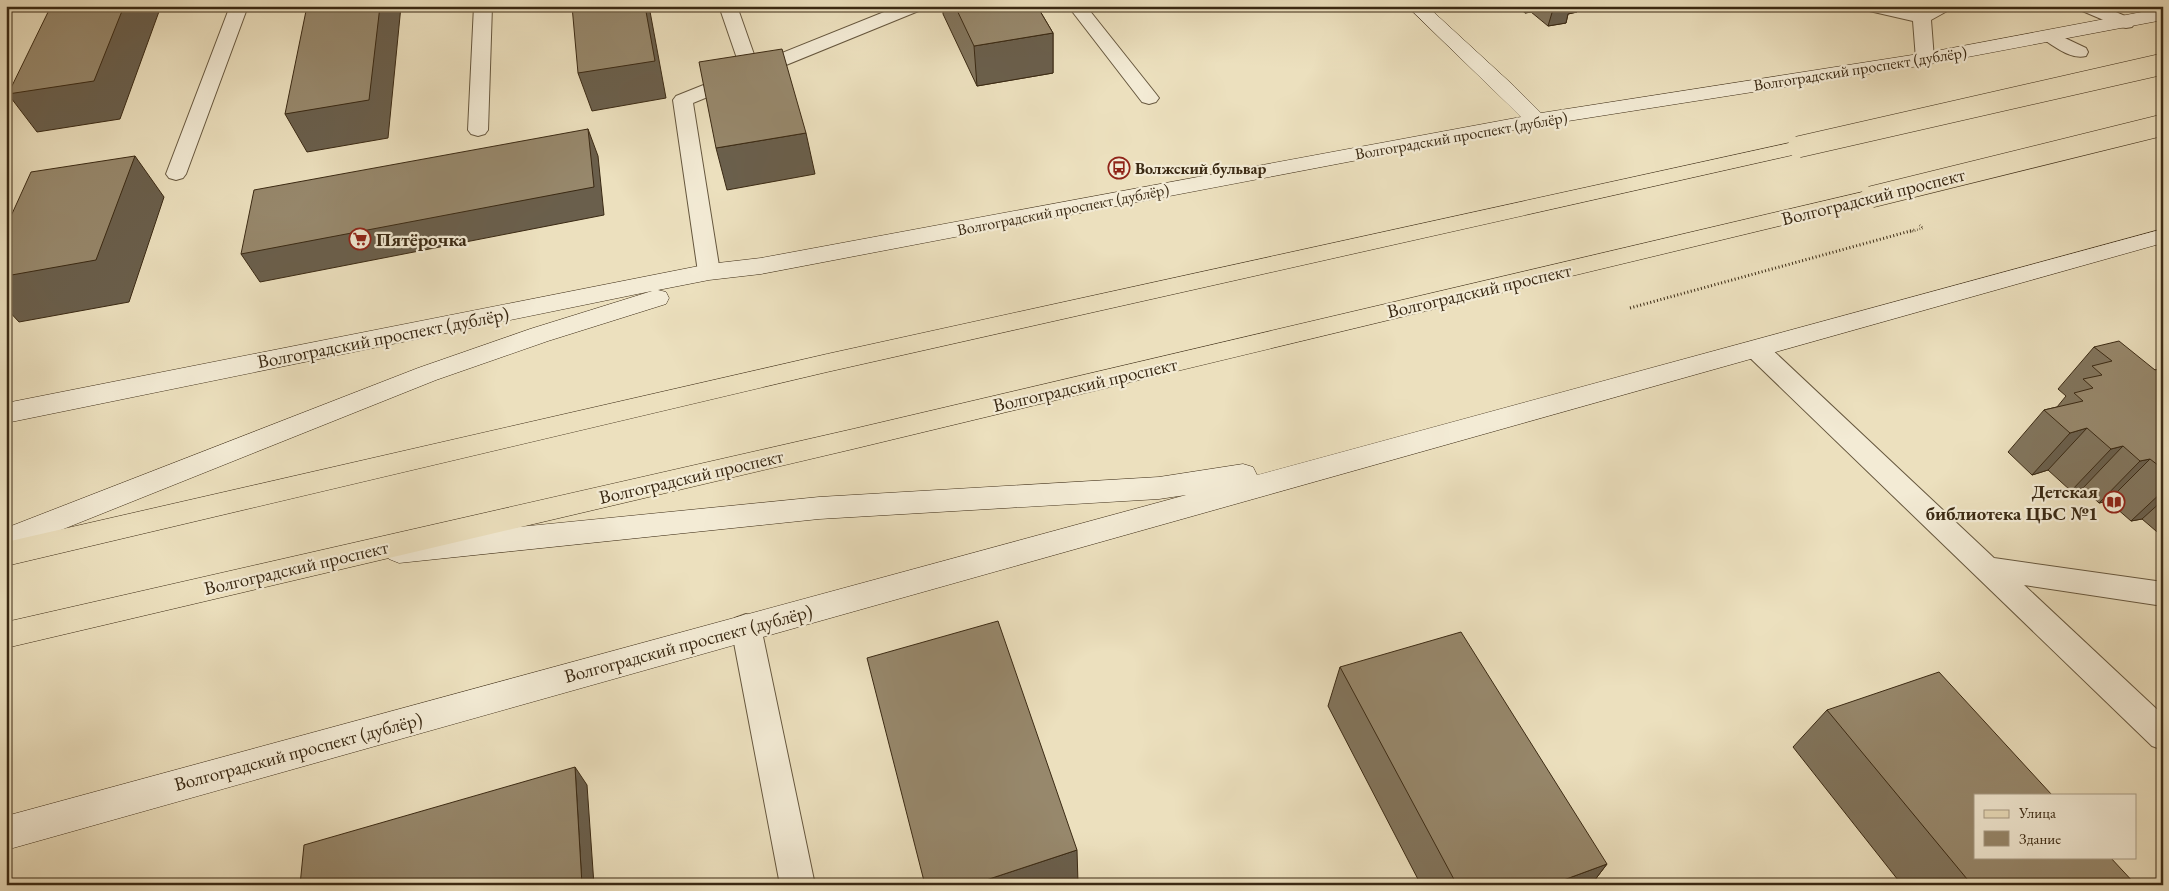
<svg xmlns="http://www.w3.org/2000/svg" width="2169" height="891" viewBox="0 0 2169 891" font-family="'EB Garamond',serif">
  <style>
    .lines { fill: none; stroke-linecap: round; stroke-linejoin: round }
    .lane-casing { stroke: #66573e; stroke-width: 2 }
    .secondary-casing { stroke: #3a2913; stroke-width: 1 }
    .primary-casing { stroke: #3a2913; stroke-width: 1 }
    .path-far1 { stroke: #3a2913; stroke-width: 2.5; stroke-dasharray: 0.5 2; stroke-linecap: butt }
    .path { stroke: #3a2913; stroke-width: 3; stroke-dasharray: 1 2.5; stroke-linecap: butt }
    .lane { fill: #f3ebd5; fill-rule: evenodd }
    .secondary { fill: #f3ebd5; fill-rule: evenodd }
    .primary { fill: #ece0be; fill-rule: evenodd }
    .primary-bridge-casing { stroke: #3a2913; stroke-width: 22; stroke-linecap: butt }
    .primary-bridge { stroke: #ece0be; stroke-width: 21 }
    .wall { fill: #82755d; stroke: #3a2913 }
    .shaded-wall { fill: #6a5f4c; stroke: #3a2913 }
    .building { fill: #97886c; stroke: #3a2913 }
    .labels { text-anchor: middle; stroke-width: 4.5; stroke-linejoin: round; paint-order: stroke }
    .far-street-label { font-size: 16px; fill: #3a2913; stroke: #f3ebd5 }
    .far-poi-label { font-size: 16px; font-weight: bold; fill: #3a2913; stroke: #f3ebd5; text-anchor: start }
    .street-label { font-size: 19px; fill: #3a2913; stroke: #f3ebd5 }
    .poi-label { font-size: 19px; font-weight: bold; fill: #3a2913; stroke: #f3ebd5; text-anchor: start }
  </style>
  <rect width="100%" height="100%" fill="#ece0be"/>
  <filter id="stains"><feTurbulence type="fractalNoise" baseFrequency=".004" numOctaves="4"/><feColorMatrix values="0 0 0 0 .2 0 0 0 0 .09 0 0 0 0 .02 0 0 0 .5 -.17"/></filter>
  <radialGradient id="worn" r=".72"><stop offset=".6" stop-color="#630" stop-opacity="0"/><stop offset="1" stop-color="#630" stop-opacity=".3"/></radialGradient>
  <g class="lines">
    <!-- lane casing -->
    <g class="lane-casing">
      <path id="lane" d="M230,6H248L186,174L183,178L176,180L169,178L166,174Z
        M474,6H492L488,130L485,134L478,136L471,134L468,130Z
        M719,6H737L757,63L899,6H924L921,10L693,103L720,272L717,277L709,279L701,277L698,272L673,100L676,96L741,70Z
        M1068,6H1086L1156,94L1159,98L1156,102L1149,104L1142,102Z
        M1862,6H1895L1920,12L1930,6H1952L1949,10L1931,20L1934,59L1932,63L1925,65L1918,63L1916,59L1913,21L1865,10Z
        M2077,6H2102L2132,19L2135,23L2132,27L2126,28L2120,27L2080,10Z
        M2050,31L2086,48L2088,52L2086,56C2071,60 2056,47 2044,40L2041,36L2044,32Z
        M1756,341L1765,343L1994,558L2163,582V606L2024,585L2163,715V750L2152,746L1747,355L1744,349L1747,343Z
        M746,614L757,618L761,627L815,885H780L731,627L735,618Z"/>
    </g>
    <!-- secondary casing -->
    <g class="secondary-casing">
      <path id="secondary" d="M1407,6H1427L1514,86L1541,113L1925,53L2163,8V20L1925,65L1536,126L761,274L709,280L658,290L666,292L669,298L666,304L548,341L436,380L6,552V528L418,368L530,329L652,291L6,423V403L709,264L761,258L1521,117Z
        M2163,229V243L6,850V816L1186,495L1159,499L819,519L399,563L389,559L384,551L389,543L399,539L819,497L1159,477L1243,464L1253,467L1257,475Z"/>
    </g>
    <!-- primary casing -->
    <g class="primary-casing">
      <path id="primary" d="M1798,141L1806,142L1809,147L1806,152L827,372L6,566V542L827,354Z
        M1871,190L1879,192L1882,197L1879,202L853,449L6,648V622L853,429Z"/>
    </g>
    <!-- path-far1 -->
    <path class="path-far1" d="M1910,232L1923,228L1918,224"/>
    <!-- path -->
    <path class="path" d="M1630,308L1914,230"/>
    <!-- lane -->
    <use href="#lane" class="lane"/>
    <!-- secondary -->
    <use href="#secondary" class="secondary"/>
    <!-- primary -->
    <use href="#primary" class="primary"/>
    <!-- primary-bridge casing -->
    <g class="primary-bridge-casing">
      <path id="primary-bridge" d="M1798,147L2163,64
        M1871,197L2163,125"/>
    </g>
    <!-- primary-bridge -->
    <use href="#primary-bridge" class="primary-bridge"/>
  </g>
  <!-- wall -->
  <path class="wall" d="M943,6H1037L1053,33V73L977,86L943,14Z
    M1517,6H1588L1578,9L1577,12L1568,14L1566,23L1548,26L1531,12L1525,13Z
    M2094,347L2155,370L2163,367V537L2142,519L2131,521L2108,501L2099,503L2083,488L2071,491L2048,470L2032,475L2008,452L2044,410L2057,407L2066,396L2058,389Z
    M1340,667L1607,864L1591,885H1421L1328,706Z
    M1827,710L2136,885H1902L1793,747Z"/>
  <!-- shaded-wall -->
  <path class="shaded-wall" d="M124,6H161L120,119L37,132L8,94Z
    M380,6H401L388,138L307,152L285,114Z
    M645,6H649L666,98L592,111L578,73Z
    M1527,6H1533L1531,12L1525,13Z
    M1554,6H1588L1578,9L1577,12L1568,14L1566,23L1548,26Z
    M1053,33V73L977,86L974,46Z
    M588,129L598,156L604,215L260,282L241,254Z
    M806,133L815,174L727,190L716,148Z
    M135,156L164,197L129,302L19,322L6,308V276Z
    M2087,428L2048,470L2032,475L2070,433Z
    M2123,446L2083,488L2071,491L2111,449Z
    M2150,459L2108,501L2099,503L2140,461Z
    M2163,491V500L2142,519L2131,521Z
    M575,767L587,785L594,885H582Z
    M1077,850L1078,883L1073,885H971Z
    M1607,864L1591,885H1550Z"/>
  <!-- building -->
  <path class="building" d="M51,6H124L94,81L8,94Z
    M307,6H380L369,100L285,114Z
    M572,6H645L655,61L578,73Z
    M955,6H1037L1053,33L974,46Z
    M782,49L806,133L716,148L699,62Z
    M588,129L594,187L241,254L254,190Z
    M135,156L96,260L6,276V227L31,172Z
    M2119,341L2155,370L2163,367V469L2150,459L2140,461L2123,446L2111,449L2087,428L2070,433L2044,410L2083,401L2074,393L2093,388L2083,379L2102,375L2092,366L2112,361L2094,347Z
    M998,621L1077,850L971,885H925L867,658Z
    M1461,632L1607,864L1550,885H1457L1340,667Z
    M1939,672L2052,795H1975V857H2110L2136,885H1972L1827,710Z
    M575,767L582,885H300L304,845Z"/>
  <!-- icons -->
  <defs>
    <g id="bus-ring" transform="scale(1.125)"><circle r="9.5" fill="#f3ebd5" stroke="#8f2418" stroke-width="1.5"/><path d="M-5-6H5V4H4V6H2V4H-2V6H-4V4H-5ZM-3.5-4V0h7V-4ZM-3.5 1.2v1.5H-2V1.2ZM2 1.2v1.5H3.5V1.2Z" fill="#8f2418"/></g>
    <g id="supermarket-ring" transform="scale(1.125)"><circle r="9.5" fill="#f3ebd5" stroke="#8f2418" stroke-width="1.5"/><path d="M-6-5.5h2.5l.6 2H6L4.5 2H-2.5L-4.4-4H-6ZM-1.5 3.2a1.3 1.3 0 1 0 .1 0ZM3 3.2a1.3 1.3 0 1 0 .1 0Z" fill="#8f2418"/></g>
    <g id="library-ring" transform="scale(1.125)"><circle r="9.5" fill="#f3ebd5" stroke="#8f2418" stroke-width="1.5"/><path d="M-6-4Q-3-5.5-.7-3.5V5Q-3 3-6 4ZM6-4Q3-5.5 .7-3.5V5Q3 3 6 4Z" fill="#8f2418"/></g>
  </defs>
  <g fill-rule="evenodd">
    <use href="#bus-ring" x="1119" y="168"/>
    <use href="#supermarket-ring" x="360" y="239"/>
    <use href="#library-ring" x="2114" y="502"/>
  </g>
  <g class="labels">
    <!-- far-street labels -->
    <g class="far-street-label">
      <text transform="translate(1860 68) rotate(-9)" y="6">Волгоградский проспект (дублёр)</text>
      <text transform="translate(1461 135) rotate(-10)" y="6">Волгоградский проспект (дублёр)</text>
      <text transform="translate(1063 209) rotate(-11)" y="6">Волгоградский проспект (дублёр)</text>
    </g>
    <!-- far-poi labels -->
    <g class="far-poi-label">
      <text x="1135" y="174">Волжский бульвар</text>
    </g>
    <!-- street labels -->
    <g class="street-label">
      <text transform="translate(1873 196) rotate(-14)" y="7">Волгоградский проспект</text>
      <text transform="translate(1479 290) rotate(-13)" y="7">Волгоградский проспект</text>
      <text transform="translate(383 337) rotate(-11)" y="7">Волгоградский проспект (дублёр)</text>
      <text transform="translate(1085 384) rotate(-13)" y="7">Волгоградский проспект</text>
      <text transform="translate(691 476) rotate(-13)" y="7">Волгоградский проспект</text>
      <text transform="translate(296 567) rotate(-13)" y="7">Волгоградский проспект</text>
      <text transform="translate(688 643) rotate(-15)" y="7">Волгоградский проспект (дублёр)</text>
      <text transform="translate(298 751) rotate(-15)" y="7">Волгоградский проспект (дублёр)</text>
    </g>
    <!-- poi labels -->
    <g class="poi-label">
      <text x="376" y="246">Пятёрочка</text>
      <text x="2098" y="498" text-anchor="end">Детская<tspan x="2098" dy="22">библиотека ЦБС №1</tspan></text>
    </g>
  </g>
  <!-- margin -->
  <rect width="2169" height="891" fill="none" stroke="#ece0be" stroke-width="25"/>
  <rect x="8" y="8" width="2154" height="876" fill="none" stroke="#3a2913" stroke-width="2.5"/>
  <rect x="12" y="12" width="2144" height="866" fill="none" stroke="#3a2913"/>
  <!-- legend -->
  <rect x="1974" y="794" width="162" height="65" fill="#f3ebd5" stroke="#a99d87"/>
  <rect x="1984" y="810" width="25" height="8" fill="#ece0be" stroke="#a99d87"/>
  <text x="2019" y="818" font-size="15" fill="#3a2913">Улица</text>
  <rect x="1984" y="831" width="25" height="15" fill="#97886c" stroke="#a99d87"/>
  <text x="2019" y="844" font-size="15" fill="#3a2913">Здание</text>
  <rect width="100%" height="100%" filter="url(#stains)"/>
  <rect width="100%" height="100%" fill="url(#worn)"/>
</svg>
